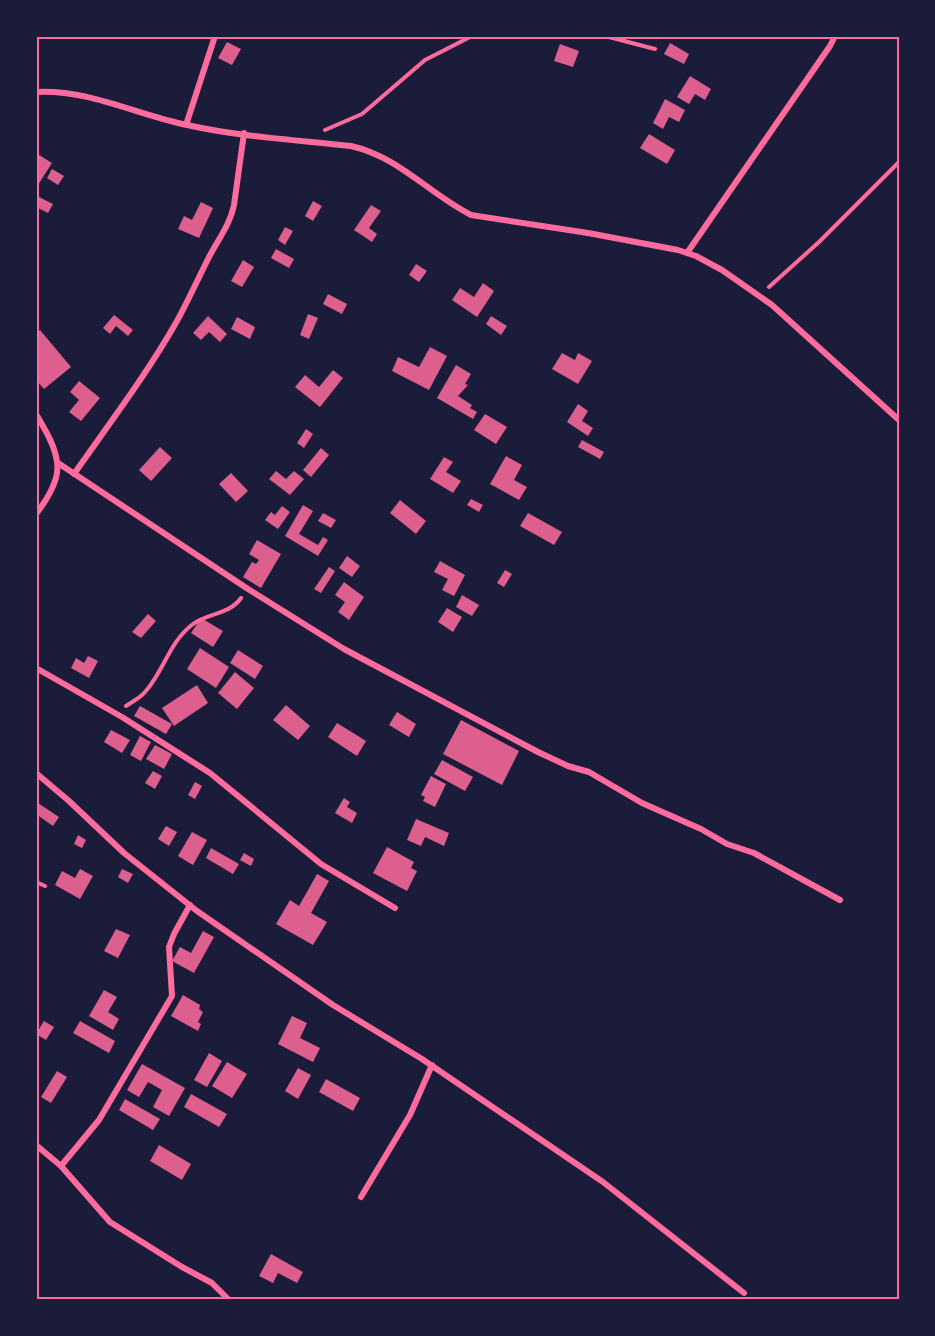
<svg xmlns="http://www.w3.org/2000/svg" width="935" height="1336" viewBox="0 0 935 1336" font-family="Jost,sans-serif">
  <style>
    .building { fill: #dd5f8e }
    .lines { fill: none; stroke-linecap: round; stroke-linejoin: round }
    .path { stroke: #ff6b9d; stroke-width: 4 }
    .minor { stroke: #ff6b9d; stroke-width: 6 }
    .neatline { fill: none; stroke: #ff6b9d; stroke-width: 2 }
  </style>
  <rect width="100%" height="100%" fill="#1b1b3a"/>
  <!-- building -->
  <path class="building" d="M227,42L241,49L232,65L218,58Z
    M670,43L689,54L684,64L664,54Z
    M560,44L579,51L573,67L554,61Z
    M690,76L711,89L705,100L695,94L689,104L677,97Z
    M665,99L685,110L679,122L669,117L663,129L653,123Z
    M649,134L675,150L667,164L640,148Z
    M36,153L52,163L36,188Z
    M52,169L64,176L58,185L47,178Z
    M39,197L53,204L48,213L36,207Z
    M313,201L322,206L313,221L305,216Z
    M201,202L213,208L199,238L178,229L184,216L192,220Z
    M371,205L381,211L369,228L377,234L372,242L354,230Z
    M285,227L293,231L285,245L278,240Z
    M276,249L294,259L289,268L271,258Z
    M243,260L254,267L242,287L231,281Z
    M416,264L427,271L419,282L409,275Z
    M483,283L494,291L477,317L452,300L460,288L474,297Z
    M328,294L347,304L342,314L323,304Z
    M308,314L318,318L309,339L300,335Z
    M114,315L133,330L128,336L116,326L110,334L103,328Z
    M208,316L227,334L220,342L209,332L201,340L193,333Z
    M491,316L507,326L501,335L486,324Z
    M237,317L255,327L250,339L231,329Z
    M40,330L71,367L44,389L36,380V334Z
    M430,347L447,356L429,390L392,371L398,357L419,367Z
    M562,353L575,360L578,353L592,361L578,384L552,369Z
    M456,365L471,374L465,384L468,385L458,396L472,405L470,408L477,412L473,419L437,398Z
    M333,370L343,378L320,407L295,387L305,375L319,387Z
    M79,381L100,398L81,421L69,412L79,400L70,392Z
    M578,404L588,411L582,421L593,428L588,436L567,422Z
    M485,414L507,427L496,444L474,430Z
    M306,429L313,434L304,448L297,443Z
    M582,440L604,452L600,459L578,447Z
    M160,447L172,458L151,481L139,470Z
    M321,448L329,455L311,477L303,470Z
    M506,456L522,465L514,480L527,487L519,500L490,484Z
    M444,457L453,462L446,472L461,481L453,493L430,479Z
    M276,471L286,479L294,471L304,479L290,495L269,479Z
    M231,473L248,491L236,502L219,484Z
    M471,499L483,505L479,512L467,505Z
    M400,500L426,521L416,534L390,513Z
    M303,505L313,511L299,534L318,545L323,537L328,540L318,556L285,536Z
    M282,506L290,512L278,529L265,520L271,512L275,515Z
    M323,513L336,520L331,528L318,521Z
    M528,513L562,532L554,545L520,526Z
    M257,540L281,554L261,588L243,577L252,562L256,564L259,560L249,554Z
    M347,556L360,566L352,577L339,568Z
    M440,561L465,575L454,596L442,590L448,579L434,572Z
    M329,567L335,571L321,593L314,589Z
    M505,570L512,574L504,587L497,583Z
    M344,582L364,597L349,620L338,612L345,602L335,595Z
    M462,595L479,605L472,616L456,607Z
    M447,608L462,617L453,632L438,622Z
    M148,614L156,621L141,638L132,632Z
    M201,618L223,631L213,647L191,633Z
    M200,648L229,667L216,688L187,669Z
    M238,650L263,666L255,679L230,663Z
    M88,656L98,661L89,678L71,668L76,658L84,663Z
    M235,672L254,688L237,709L218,693Z
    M197,685L208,703L174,726L162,708Z
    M286,705L310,726L298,740L273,720Z
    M140,706L172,724L166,734L134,716Z
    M397,712L416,724L409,737L389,725Z
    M461,720L519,751L502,785L443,754Z
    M337,723L366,741L357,756L328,737Z
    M111,730L130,740L122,753L104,742Z
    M140,736L151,742L141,761L130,755Z
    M155,745L172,754L164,769L146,759Z
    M442,760L473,777L465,791L434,774Z
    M153,771L162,776L155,789L145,783Z
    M431,776L446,784L435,807L423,801L425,797L421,795Z
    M195,782L202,786L195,799L188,795Z
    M344,798L350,802L347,807L357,813L352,823L335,813Z
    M38,803L59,817L53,826L36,814V806Z
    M416,819L449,833L444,846L425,837L421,846L407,840Z
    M166,826L177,832L169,846L158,839Z
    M192,832L207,840L193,865L178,856Z
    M78,835L86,840L82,848L74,844Z
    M387,847L414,862L411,868L417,871L407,891L373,873Z
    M211,848L239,864L233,874L206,858Z
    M244,853L254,859L251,866L240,860Z
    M80,869L93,876L80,899L55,885L62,871L75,878Z
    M122,869L133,874L128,883L118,877Z
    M317,874L329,881L311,913L327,922L313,945L276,924L290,900L299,906Z
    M116,929L130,935L118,958L104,951Z
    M203,931L214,937L194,973L172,961L180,947L191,953Z
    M104,990L117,997L108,1012L119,1019L113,1030L89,1016Z
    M183,995L200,1005L199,1009L203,1012L198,1022L201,1024L198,1031L171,1016Z
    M292,1016L307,1023L300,1038L320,1048L313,1062L278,1044Z
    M44,1021L54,1027L46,1040L36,1034Z
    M80,1021L115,1041L109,1053L73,1033Z
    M209,1053L222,1061L207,1087L194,1080Z
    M227,1062L247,1074L232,1098L212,1086Z
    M142,1064L185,1088L169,1116L153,1107L162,1090L148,1082L139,1097L127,1090Z
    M298,1068L311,1075L298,1099L285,1091Z
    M57,1071L67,1077L51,1103L41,1097Z
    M326,1079L360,1098L353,1111L319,1092Z
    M191,1094L227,1114L219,1127L184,1107Z
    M125,1099L160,1119L153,1130L119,1110Z
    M159,1145L191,1164L182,1180L150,1161Z
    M271,1254L303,1272L297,1283L278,1273L273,1283L259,1276Z"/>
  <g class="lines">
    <!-- path -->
    <path class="path" d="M605,36L655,49
      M325,130L362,114L425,60L472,36
      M769,287L819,242L899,162
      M126,706C132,702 140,698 145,692C164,671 169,642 193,624C207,613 229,615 241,598
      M36,882L45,886"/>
    <!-- minor -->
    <path class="minor" d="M36,92C88,89 137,115 187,125C241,137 297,140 351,146C399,157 428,193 471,215L588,233L678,250L696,256L722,270L772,305L899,420
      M186,125L215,36
      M687,253L830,46L835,36
      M36,414C44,428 55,445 57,462C60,479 46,501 36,514
      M58,463L248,589L344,649L538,752L568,766L589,772L642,803L701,829L727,844L754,853L840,900
      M74,474C109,424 147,374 177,321C188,301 198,279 208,259C217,241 230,225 234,205L244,133
      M36,668L122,717L210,773L321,864L395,908
      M36,773L69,801L124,853L197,911L333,1005L422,1059L603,1182L744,1293
      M36,1145L61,1166L110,1222L182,1267L212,1283L229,1300
      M61,1166L99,1120L172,996L169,947L174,934L190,905
      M361,1197L410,1115L432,1065"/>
  </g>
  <!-- border -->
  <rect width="935" height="1336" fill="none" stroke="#1b1b3a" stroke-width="75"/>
  <rect x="38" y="38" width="860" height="1260" class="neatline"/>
</svg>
